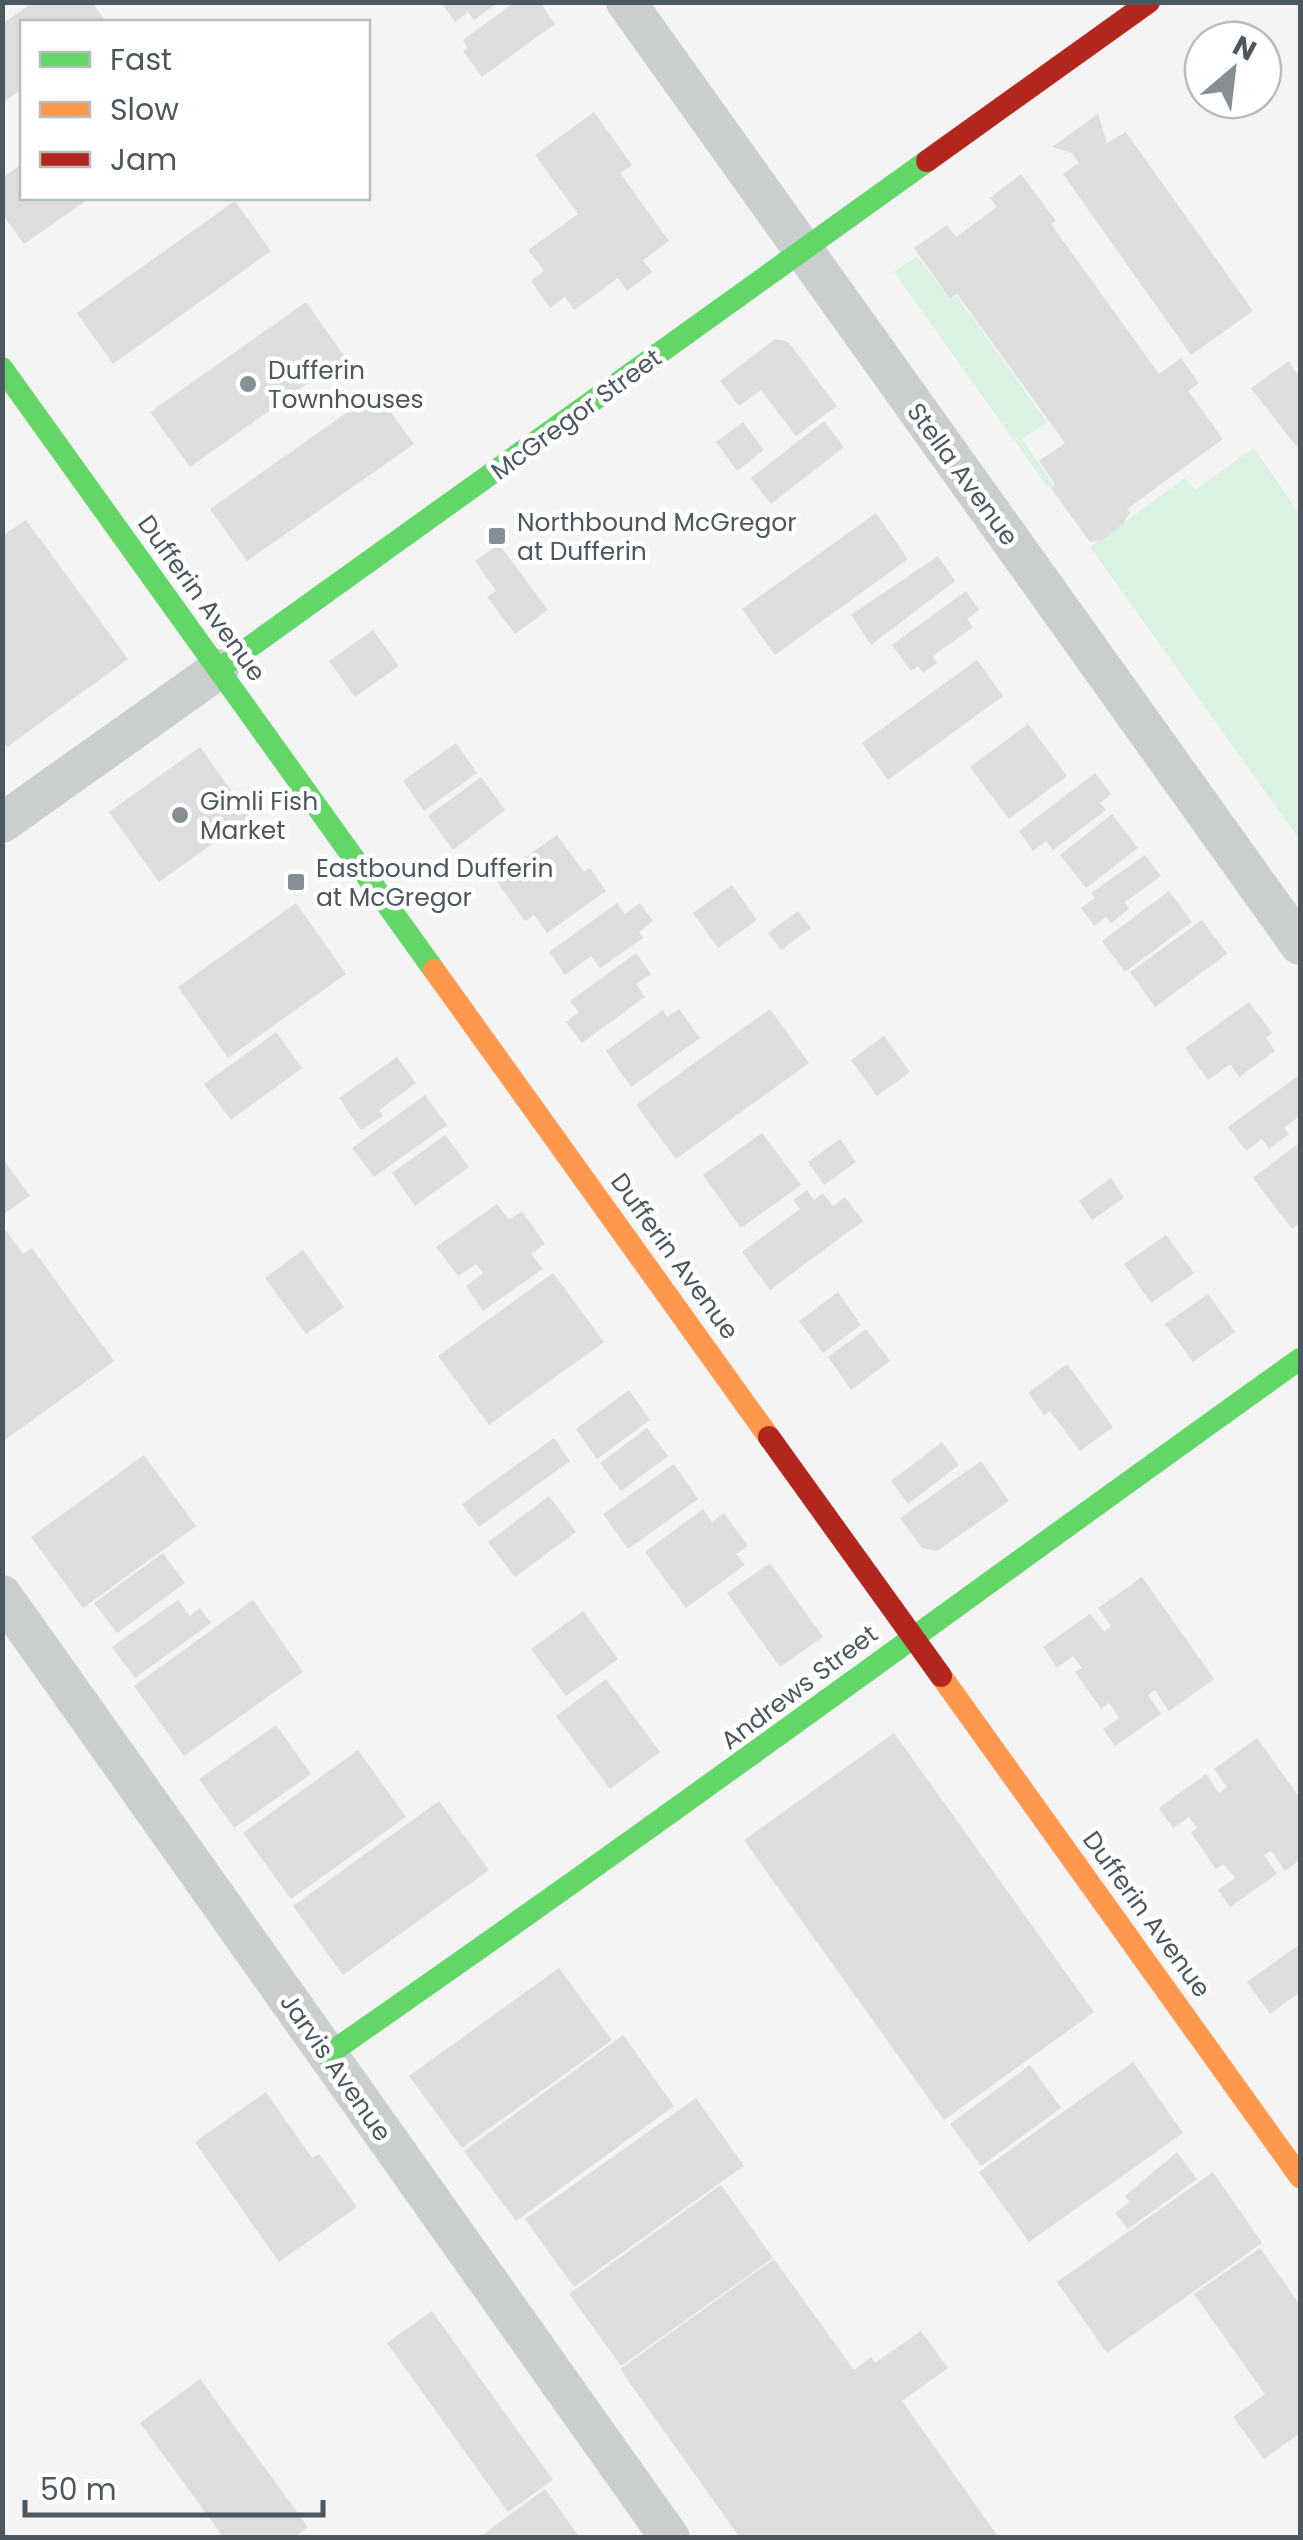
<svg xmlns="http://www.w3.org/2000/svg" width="1303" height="2540" viewBox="0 0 1303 2540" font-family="Poppins,sans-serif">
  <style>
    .green { fill: #dbf1e1 }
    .building { fill: #ddddde }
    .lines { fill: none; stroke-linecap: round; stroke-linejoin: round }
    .street { stroke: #cbcecf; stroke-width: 40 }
    .fast { stroke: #63d668; stroke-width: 22 }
    .slow { stroke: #ff974d; stroke-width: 22 }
    .jam { stroke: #b3261e; stroke-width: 22 }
    .poi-dot { fill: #868f93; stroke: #fff; stroke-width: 4 }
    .labels { text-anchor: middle; stroke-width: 9; stroke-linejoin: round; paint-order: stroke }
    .poi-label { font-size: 25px; fill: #4b585f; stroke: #fff; text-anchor: start }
    .street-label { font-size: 25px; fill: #4b585f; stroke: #fff }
  </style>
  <rect width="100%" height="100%" fill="#f4f4f4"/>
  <!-- green -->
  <path class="green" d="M917,256L950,300L957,296L1047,422L1022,439L1053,484L1048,488L894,272Z
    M1254,448L1300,515V840L1090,547L1185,478L1195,490Z"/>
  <!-- building -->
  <path class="building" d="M33,2H92L106,22H22V89L2,103V24Z
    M441,2H499L474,20L468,12L455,22Z
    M515,2H540L555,24L482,77L463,51L468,48L463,40Z
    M594,112L632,165L620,173L669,241L643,260L652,272L627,291L618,278L574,310L565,297L550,308L531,281L544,271L528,250L578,214L535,155Z
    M1098,114L1107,143L1126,132L1253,311L1191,355L1063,174L1079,163L1072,153L1052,147Z
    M22,164V198H90L24,244L2,214V178Z
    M1021,174L1056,221L1051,224L1159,374L1181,358L1199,383L1188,391L1223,439L1127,509L1130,513L1122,525L1102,540L1090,542L1051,488L1055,484L1039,461L1065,443L957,294L950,299L914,248L947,225L956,237L997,207L990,198Z
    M235,201L271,251L113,364L77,313Z
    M306,302L345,357L190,467L150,412Z
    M775,339L788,342L837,406L796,436L761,390L739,406L720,381Z
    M1289,361L1300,378V451L1251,388Z
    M376,392L414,444L247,561L210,509Z
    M824,421L844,447L771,504L751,478Z
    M743,422L764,450L737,471L716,442Z
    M876,513L908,559L775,655L742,609Z
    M26,520L128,659L7,747L2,740V536Z
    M499,544L548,610L515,634L487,597L496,591L475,561Z
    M938,556L955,581L871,645L851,615Z
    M966,591L979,610L967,619L973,627L933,656L937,663L923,673L918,666L911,671L892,645Z
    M373,630L399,666L355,697L329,661Z
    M977,660L1003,696L888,780L862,743Z
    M1028,724L1067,776L1009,819L970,767Z
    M456,743L477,773L424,811L403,781Z
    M200,747L250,817L159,882L109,812Z
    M1095,773L1111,794L1100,803L1106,810L1053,850L1046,841L1033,851L1019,831Z
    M481,777L505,810L453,850L428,816Z
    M1112,814L1138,848L1086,888L1060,855Z
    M557,835L584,872L590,868L606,891L547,933L534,915L525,921L495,879Z
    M1145,855L1161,876L1125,902L1129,909L1111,923L1106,917L1094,926L1081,908L1095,898L1091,893Z
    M732,885L757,920L718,948L693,913Z
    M1169,891L1192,922L1125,972L1102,941Z
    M296,903L346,974L228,1058L178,987Z
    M617,903L625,914L640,903L653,921L639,932L643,938L600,968L591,956L565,975L549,952Z
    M798,911L811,928L781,950L768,933Z
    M1202,920L1227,954L1155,1007L1130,972Z
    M636,953L651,974L636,984L645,997L582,1043L566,1022L579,1012L570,1001Z
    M1249,1002L1272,1033L1266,1038L1275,1051L1239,1077L1230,1064L1208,1080L1185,1048Z
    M679,1009L700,1038L631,1087L606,1051L663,1010L667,1017Z
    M770,1009L809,1063L676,1159L636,1105Z
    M276,1032L302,1068L231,1120L204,1084Z
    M884,1036L910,1072L877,1096L851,1060Z
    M397,1057L416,1083L379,1110L383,1116L361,1130L339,1098Z
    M1299,1075L1300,1116L1284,1128L1289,1134L1269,1149L1262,1139L1246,1151L1228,1127Z
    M425,1095L447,1125L374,1177L352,1148Z
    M762,1133L801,1185L741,1228L703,1175Z
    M445,1135L469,1167L415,1206L392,1173Z
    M840,1139L856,1162L824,1185L808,1162Z
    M1300,1142V1223L1292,1229L1253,1178Z
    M2,1158L30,1196L2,1215Z
    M1111,1178L1124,1198L1092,1220L1079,1201Z
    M807,1190L814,1200L823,1193L833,1206L845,1197L863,1221L770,1290L742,1252L800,1209L793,1200Z
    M497,1204L509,1220L522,1211L545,1244L531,1254L543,1269L483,1311L466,1286L483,1273L476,1264L458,1276L436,1247Z
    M2,1225L23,1254L32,1248L114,1361L2,1442Z
    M1166,1235L1194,1273L1151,1303L1124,1264Z
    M303,1250L344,1307L306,1334L265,1278Z
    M553,1273L604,1342L489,1425L438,1356Z
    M838,1292L861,1325L823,1353L799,1321Z
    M1208,1294L1235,1332L1193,1362L1165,1324Z
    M866,1329L890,1361L851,1390L828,1357Z
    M1067,1364L1113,1427L1080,1451L1050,1411L1044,1415L1028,1393Z
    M629,1390L650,1420L597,1459L576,1429Z
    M647,1428L668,1456L621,1491L600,1463Z
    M554,1438L570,1461L479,1527L462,1504Z
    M942,1442L959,1465L908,1504L891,1481Z
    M144,1455L196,1526L83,1608L31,1537Z
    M981,1461L1009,1501L937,1551L922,1548L900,1518Z
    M674,1464L698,1499L628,1549L603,1514Z
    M549,1496L576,1532L515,1577L488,1542Z
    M703,1509L712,1522L724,1513L748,1546L736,1554L745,1565L686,1608L645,1552Z
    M163,1553L185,1583L117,1633L94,1603Z
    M770,1563L823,1637L780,1667L727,1593Z
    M1142,1577L1214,1679L1169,1711L1155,1690L1148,1695L1161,1714L1115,1746L1103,1729L1119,1718L1109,1703L1101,1709L1075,1672L1082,1668L1073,1656L1057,1668L1043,1647L1090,1614L1104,1632L1111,1626L1098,1608Z
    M178,1600L190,1616L200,1608L211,1623L135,1678L112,1647Z
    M253,1600L303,1672L184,1756L134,1686Z
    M583,1611L618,1659L566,1696L531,1649Z
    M606,1679L660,1752L610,1789L556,1716Z
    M276,1725L311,1774L234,1828L199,1779Z
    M894,1733L1094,2012L944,2120L744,1840Z
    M1257,1738L1300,1798V1860L1285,1871L1271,1851L1264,1855L1277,1874L1230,1907L1218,1890L1235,1878L1224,1864L1216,1869L1191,1833L1197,1828L1189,1817L1173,1828L1159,1808L1206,1774L1219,1793L1227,1787L1214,1769Z
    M358,1750L406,1817L291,1899L243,1833Z
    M439,1801L489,1870L343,1975L293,1906Z
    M1300,1944V1992L1270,2014L1247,1982Z
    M559,1968L612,2040L462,2148L409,2076Z
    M623,2035L674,2106L516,2221L464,2151Z
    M1133,2062L1183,2133L1029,2242L979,2172Z
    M1030,2065L1061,2108L981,2166L950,2124Z
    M266,2092L312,2158L319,2154L357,2207L279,2262L195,2142Z
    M696,2098L744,2166L574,2287L525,2219Z
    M1177,2152L1197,2179L1128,2229L1115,2213L1130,2202L1125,2196Z
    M1213,2172L1262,2243L1107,2353L1057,2282Z
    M721,2185L773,2258L621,2366L569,2294Z
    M1260,2248L1300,2305V2433L1264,2459L1233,2417L1265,2394L1194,2294Z
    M774,2259L854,2370L871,2357L875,2363L921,2331L948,2368L902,2401L999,2538H740L620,2369Z
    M432,2311L553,2480L508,2512L387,2343Z
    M200,2379L308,2527L294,2538H224L140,2423Z
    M545,2489L580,2538H478Z"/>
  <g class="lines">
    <!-- street -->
    <path class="street" d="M626,2L1300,945
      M2,823L219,669
      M2,1595L670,2538"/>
    <!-- fast -->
    <path class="fast" d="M2,368L434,970
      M219,669L927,161
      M327,2055C655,1828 975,1591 1300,1359"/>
    <!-- slow -->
    <path class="slow" d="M434,970L769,1437
      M941,1676L1300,2177"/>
    <!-- jam -->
    <path class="jam" d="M927,161L1149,2
      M769,1437L941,1676"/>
  </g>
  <!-- markers -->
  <g class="poi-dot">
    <circle cx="248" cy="384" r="10"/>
    <rect x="487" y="526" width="20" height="20" rx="5"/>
    <circle cx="180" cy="815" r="10"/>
    <rect x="286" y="872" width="20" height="20" rx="5"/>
  </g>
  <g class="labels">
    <!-- poi labels -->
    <g class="poi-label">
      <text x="268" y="379">Dufferin<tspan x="268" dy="29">Townhouses</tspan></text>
      <text x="517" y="531">Northbound McGregor<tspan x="517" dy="29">at Dufferin</tspan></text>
      <text x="200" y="810">Gimli Fish<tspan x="200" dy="29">Market</tspan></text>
      <text x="316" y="877">Eastbound Dufferin<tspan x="316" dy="29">at McGregor</tspan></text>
    </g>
    <!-- street labels -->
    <g class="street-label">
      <text transform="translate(576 414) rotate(-36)" y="9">McGregor Street</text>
      <text transform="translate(963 474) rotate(54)" y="9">Stella Avenue</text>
      <text transform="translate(202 598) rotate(54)" y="9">Dufferin Avenue</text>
      <text transform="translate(675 1256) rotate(54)" y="9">Dufferin Avenue</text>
      <text transform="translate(799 1687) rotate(-37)" y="9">Andrews Street</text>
      <text transform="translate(1147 1914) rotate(54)" y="9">Dufferin Avenue</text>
      <text transform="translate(336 2067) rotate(55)" y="9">Jarvis Avenue</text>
    </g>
  </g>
  <!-- border -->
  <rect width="1303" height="2540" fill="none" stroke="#4b585f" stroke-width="10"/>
  <!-- legend -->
  <rect x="20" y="20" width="350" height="180" fill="#ffffff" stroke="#b7bcbf" stroke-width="2.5"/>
  <rect x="40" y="52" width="50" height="15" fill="#63d668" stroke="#b7bcbf" stroke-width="2.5"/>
  <text x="110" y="70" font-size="30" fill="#4b585f">Fast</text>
  <rect x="40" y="102" width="50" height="15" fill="#ff974d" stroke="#b7bcbf" stroke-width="2.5"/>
  <text x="110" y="120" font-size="30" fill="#4b585f">Slow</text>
  <rect x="40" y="152" width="50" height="15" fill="#b3261e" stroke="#b7bcbf" stroke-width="2.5"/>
  <text x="110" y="170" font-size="30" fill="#4b585f">Jam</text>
  <!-- north arrow -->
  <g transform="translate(1233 70) rotate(28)"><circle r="48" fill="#ffffff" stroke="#b7bcbf" stroke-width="2.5"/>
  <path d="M0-8L18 38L0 25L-18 38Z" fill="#868f93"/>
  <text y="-15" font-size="28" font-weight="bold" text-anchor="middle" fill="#4b585f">N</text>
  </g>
  <!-- scale -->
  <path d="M25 2500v15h298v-15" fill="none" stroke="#4b585f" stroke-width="5"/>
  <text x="40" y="2500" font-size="30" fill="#4b585f" stroke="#ffffff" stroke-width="8" paint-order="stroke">50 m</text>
</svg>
